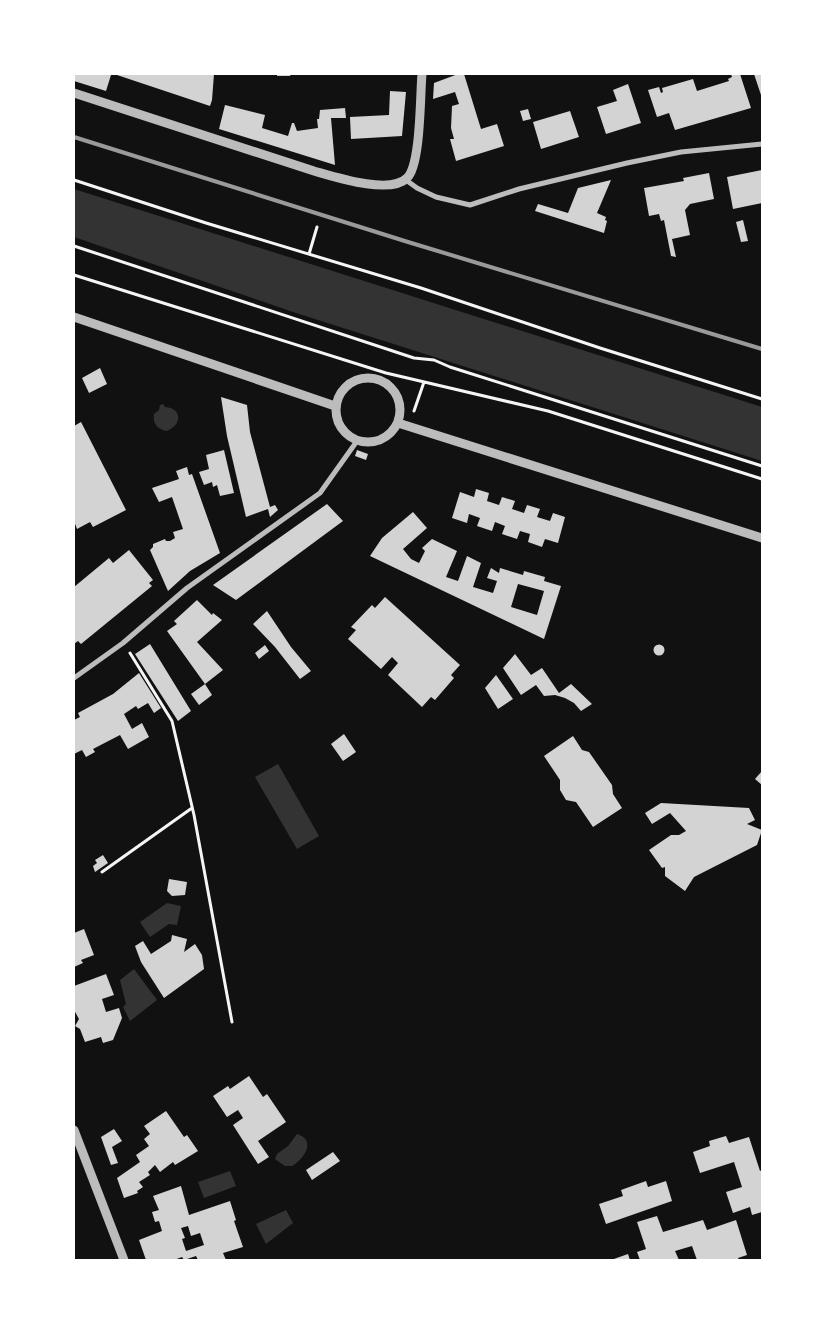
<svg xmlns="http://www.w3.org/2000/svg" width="836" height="1334" viewBox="0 0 836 1334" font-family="Roboto,sans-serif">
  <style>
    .water { fill: #333 }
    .building { fill: #d3d3d3; fill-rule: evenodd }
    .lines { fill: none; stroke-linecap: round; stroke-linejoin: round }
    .path { stroke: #f5f5f5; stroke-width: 3 }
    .minor { stroke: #bcbcbc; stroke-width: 5 }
    .tertiary { stroke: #bcbcbc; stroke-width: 9 }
    .rail { stroke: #9a9a9a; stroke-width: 4 }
  </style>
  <rect width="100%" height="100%" fill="#111"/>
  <!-- water -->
  <path class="water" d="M74,189L762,407V461L296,313L74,237Z
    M163,404L165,407C183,408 182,426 166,431C156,428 153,424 154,414L159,410L160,405Z
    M278,764L319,836L297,849L255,777Z
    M167,903L181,906L177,925L169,924L150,937L140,922Z
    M134,969L157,1000L130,1021L123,1007L126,1004L120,980Z
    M297,1134C317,1140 304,1159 292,1166H285L275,1159L277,1154L288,1146Z
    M230,1171L236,1186L204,1198L198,1182Z
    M286,1210L293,1223L266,1244L256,1224Z"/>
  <!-- building -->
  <path class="building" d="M74,74H108L111,75L106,91L74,81Z
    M114,74H214L212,100L210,106Z
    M277,74H291L290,76H277Z
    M458,74H464L481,129L497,124L504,146L456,161L450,139H454L451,128L452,106L459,104L455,92L433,99L434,83Z
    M731,74H740L751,108L675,130L669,113L657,117L648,90L659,87L661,93L663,92L662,88L693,79L697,91L729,81L728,79L732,77Z
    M754,74H762V98Z
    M628,84L641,123L606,134L597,107L617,101L613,90Z
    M390,91L406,92L402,136L351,139L350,117L389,115Z
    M225,105L265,115L262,128L288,136L292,123H294L297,131L318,128L317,119H319L320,110L345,108L346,118H331L335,165L219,129Z
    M528,109L531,119L523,121L520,111Z
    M570,111L579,137L541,149L533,122Z
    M762,170V203L733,209L727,177Z
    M709,173L714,199L690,204L685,210L690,235L672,239L676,257L671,256L664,220L661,221L659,214L649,216L644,188L684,181L683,178Z
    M611,180L597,213L606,217L605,220L607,221L604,233L535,211L538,204L568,213L578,188Z
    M743,220L748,241L741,242L736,222Z
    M100,368L107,384L89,393L82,378Z
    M221,397L247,405L250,432L270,507L275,505L278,510L270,517L268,509L246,517L227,436Z
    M81,422L126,510L93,527L90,522L77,529L74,521V504H75L74,501V426Z
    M224,450L234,493L220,496L217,485L213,487L212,482L204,485L199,472L209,469L206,455Z
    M357,450L368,454L366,460L355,456Z
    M187,467L189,475L192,474L220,553L190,571L168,591L150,550L153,547V544L165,539L166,541H170L175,538L173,532L183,529L172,497L159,502L152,488L179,479L176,471Z
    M476,489L489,493L487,501L499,505L502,497L515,501L512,509L524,513L527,505L540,509L537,517L550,521L553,513L565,517L558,543L545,539L542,547L528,542L530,534L520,531L517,539L502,534L505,526L495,522L492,531L477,526L480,518L469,514L467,523L452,518L460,492L474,497Z
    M327,504L343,521L236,600L213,585Z
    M413,512L427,528L403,549L411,559L419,563L425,551L422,548L432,539L457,551L446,577L458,581L467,556L481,563L473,587L493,593L497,581L487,578L491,568L499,573L500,568L523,575L524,571L545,577L544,581L561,586L544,639L370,556L382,538ZM518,584L544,591L537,615L511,607Z
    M129,550L153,580L149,583L152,586L81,644L78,641L74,644V587L109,558L113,563Z
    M385,597L460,665L451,675L454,678L435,700L431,697L422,707L388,675L398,663L392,657L381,669L348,639L356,630L351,627L372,605L375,608Z
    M197,600L212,615L213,613L222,620L197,642L223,670L205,684L167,631L177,624L174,621Z
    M267,611L291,647L311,671L300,679L275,647L253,624Z
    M150,644L191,711L178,721L135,654Z
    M653.5 650a5.5 5.5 0 1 1 11 0a5.5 5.5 0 1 1-11 0Z
    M265,645L269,651L259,659L255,653Z
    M515,654L531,675L542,668L559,693L571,684L592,704L581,711L574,703L565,698L555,695L544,696L536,685L521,695L503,668Z
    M139,673L161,708L154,713L148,703L138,709L136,706L124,714L132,729L142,723L149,737L128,749L120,735L93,749L95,752L86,757L82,750L74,754V720L80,717L78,713L113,694Z
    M496,675L513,699L498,709L485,688Z
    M205,684L212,695L199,705L191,694Z
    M344,734L356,752L343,761L331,744Z
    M573,736L582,750L589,752L612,785L613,794L622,808L593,827L576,802L566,800L560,790V780L544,756Z
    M762,771V785L755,779Z
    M661,803L749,808L755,820L747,824L762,830L757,845L694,877L685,891L665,876V867L662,868L649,850L671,835H679L686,831L670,813L652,824L645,813Z
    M103,855L108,863L95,872L93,866L97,863L95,860Z
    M169,879L187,882L185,895L172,896L167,891Z
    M84,929L94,955L81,960L83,963L74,967V933Z
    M172,935L187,939L184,952L195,944L202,955L204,969L164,998L141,962L135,946L143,941L151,954L171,941Z
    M106,974L114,995L102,999L106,1012L119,1008L122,1018L113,1040L103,1043L101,1037L85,1042L80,1029L75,1026L79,1019L74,1010V986Z
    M249,1076L263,1097L267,1094L286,1122L258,1141L269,1157L258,1164L233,1125L243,1118L238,1110L227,1117L213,1096L228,1086L230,1089Z
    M166,1111L184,1137L187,1135L198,1151L175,1165L173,1162L160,1172L155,1165L148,1172L150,1175L139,1182L143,1187L137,1191L138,1193L124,1198L117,1178L140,1162L136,1155L149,1146L144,1139L150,1134L144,1126Z
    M114,1129L122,1141L112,1147L118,1163L111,1165L101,1137Z
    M726,1136L729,1143L749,1137L760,1171L762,1170V1212L752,1215L750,1207L733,1213L726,1192L742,1187L734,1162L700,1173L693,1152L710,1146L709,1141Z
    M333,1152L340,1161L312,1180L306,1170Z
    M646,1181L648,1187L666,1181L672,1201L606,1224L599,1204L623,1196L621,1190Z
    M181,1186L189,1215L230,1201L236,1220L234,1221L243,1247L223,1253L226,1260H198L196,1256L184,1260L182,1257L174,1260H146L139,1240L162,1231L159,1221L155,1222L152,1212L159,1210L153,1196ZM188,1226L191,1236L200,1233L204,1245L186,1251L182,1239L185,1238L181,1228Z
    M657,1216L663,1232L703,1220L707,1230L736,1220L747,1255L738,1258L739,1260H697L692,1246L675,1251L679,1260H640L637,1252L646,1249L637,1222Z
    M628,1254L630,1260H611Z"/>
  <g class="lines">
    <!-- path -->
    <path class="path" d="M74,180L206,223L421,288L600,348L762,399
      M74,246L414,358L434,360L450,367L762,466
      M309,254L317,227
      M74,275L386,373L548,411L762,479
      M414,411L424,382
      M130,653L172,721L194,815L232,1022
      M102,872L192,808"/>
    <!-- minor -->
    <path class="minor" d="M406,180L417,188L436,197L470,205L519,189L627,163L681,152L762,144
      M74,678L123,643L187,588L320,493L357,441"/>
    <!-- tertiary -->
    <path class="tertiary" d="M74,93L314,171C335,177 390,195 407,178C421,165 420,95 422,74
      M74,317L335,406
      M336 410a32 32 0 1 1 64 0a32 32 0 1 1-64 0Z
      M398,423L762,538
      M74,1130L124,1260"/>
    <!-- rail -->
    <path class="rail" d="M74,137L408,242L762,349"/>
  </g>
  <!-- border -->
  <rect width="836" height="1334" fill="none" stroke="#ffffff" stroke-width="150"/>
</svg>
